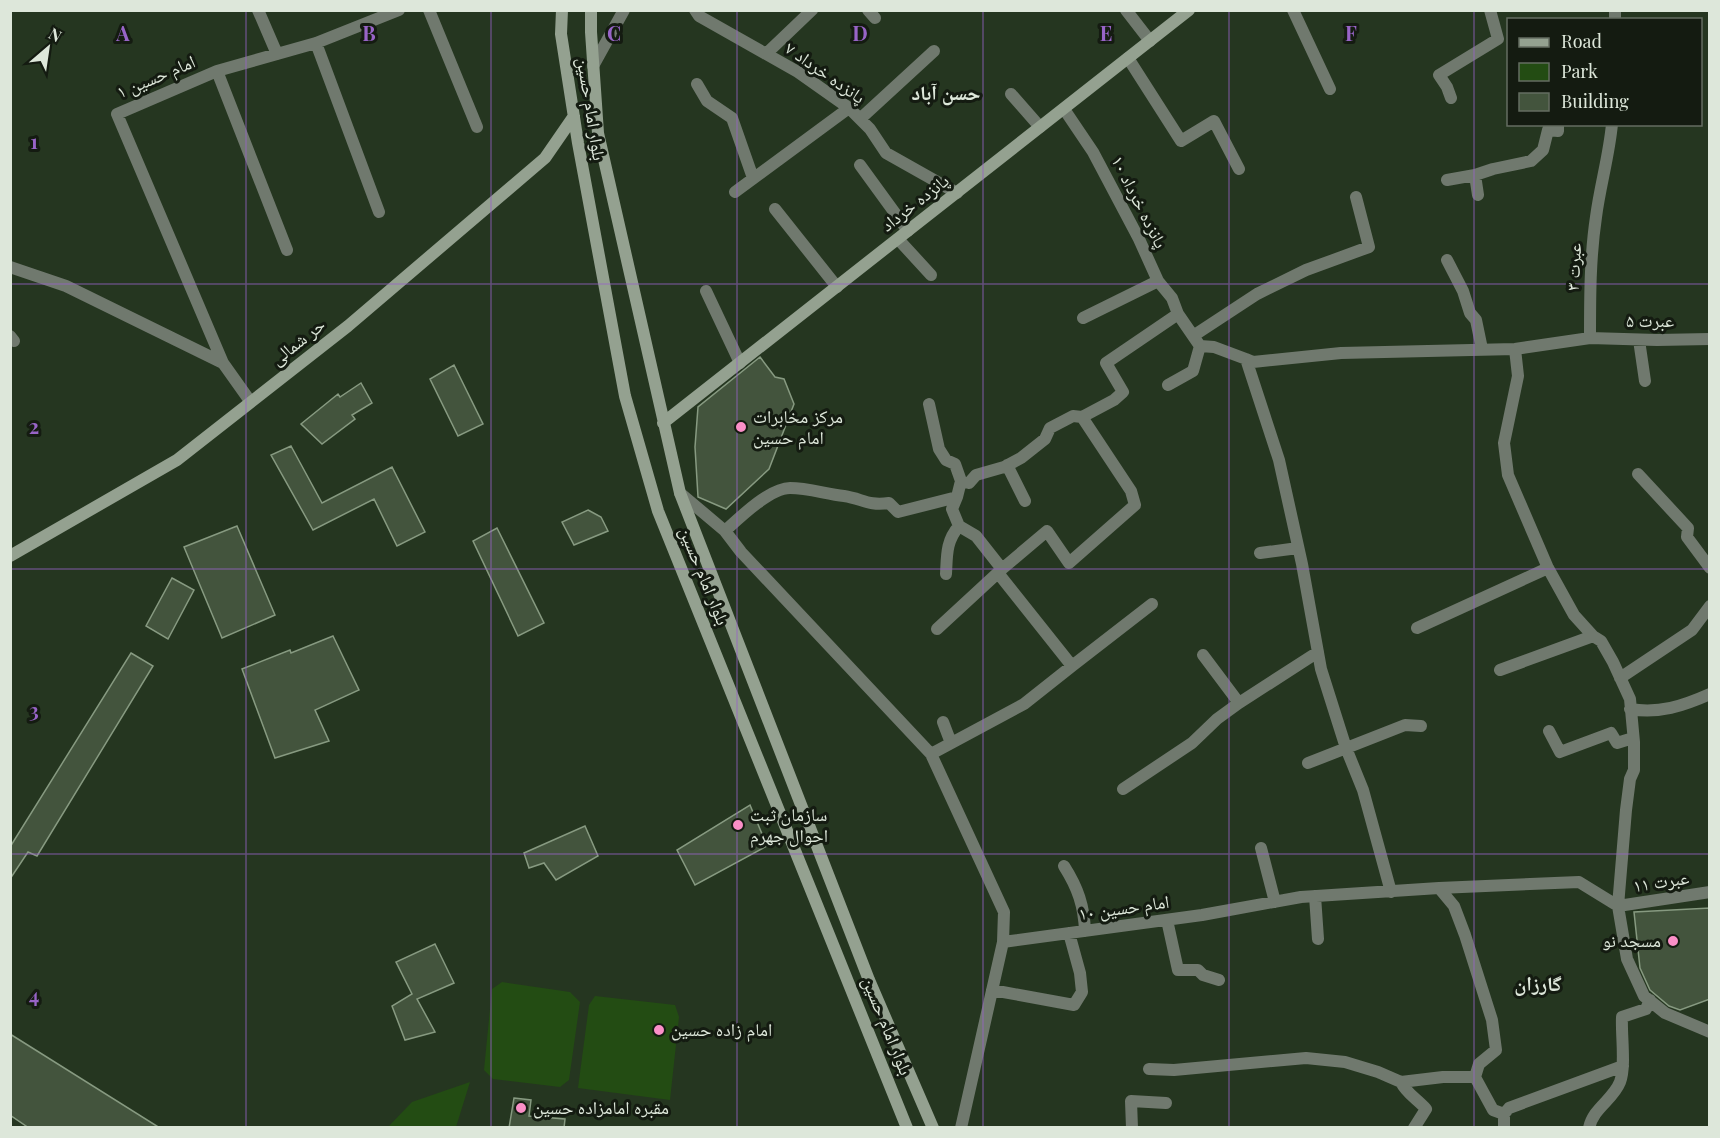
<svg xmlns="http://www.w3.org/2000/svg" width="1720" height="1138" viewBox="0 0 1720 1138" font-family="'Playfair Display','Noto Naskh Arabic',serif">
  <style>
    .green { fill: #234c13 }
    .building { fill: #43543d; stroke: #879a81; stroke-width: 1.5 }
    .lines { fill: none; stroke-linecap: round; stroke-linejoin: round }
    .street { stroke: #70796e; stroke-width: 12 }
    .secondary { stroke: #94a190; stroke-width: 12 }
    .grid { fill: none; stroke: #9864c7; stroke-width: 1.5; stroke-opacity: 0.55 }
    .poi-dot { fill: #fa8fc7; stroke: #141b11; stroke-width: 2 }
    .labels { text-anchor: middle; stroke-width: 6; stroke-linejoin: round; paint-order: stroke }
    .street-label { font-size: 18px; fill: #dde7da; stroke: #141b11 }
    .poi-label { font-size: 18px; fill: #dde7da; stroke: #141b11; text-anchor: start }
    .neighbourhood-label { font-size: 20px; font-weight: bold; fill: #dde7da; stroke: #141b11 }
    .grid-label { font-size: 20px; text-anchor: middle; font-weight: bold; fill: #9864c7; stroke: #141b11; stroke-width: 6; stroke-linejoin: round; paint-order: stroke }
  </style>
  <rect width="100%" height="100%" fill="#253620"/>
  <!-- green -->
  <path class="green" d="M502,982L570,992L580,1002L569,1080L560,1087L493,1079L484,1070L492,989Z
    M595,996L675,1005L679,1017L670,1100L578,1088L589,1005Z
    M470,1082L456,1127H388L412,1102Z"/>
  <!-- building -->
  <path class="building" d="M760,357L775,377L784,379L794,404L769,469L726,509L698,497L695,447L698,407Z
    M454,365L483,424L458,436L430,379Z
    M361,383L372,403L352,415L355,419L322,444L301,424L338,394L340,397Z
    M291,446L322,503L392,467L425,532L397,546L374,499L313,530L271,455Z
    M588,510L601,517L608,531L574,545L562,522Z
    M237,526L275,615L222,638L184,547Z
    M497,528L544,623L518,636L473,541Z
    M172,578L194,590L168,639L146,626Z
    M333,636L359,690L315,710L329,741L275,758L242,669L290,650L291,653Z
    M131,653L153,666L37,856L28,852L10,879V847Z
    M750,805L767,846L695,885L677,850Z
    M585,826L598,856L556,880L544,863L529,868L524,853Z
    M1710,908V999L1680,1010L1669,1006L1650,990L1640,968L1634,912Z
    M435,944L454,983L417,999L435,1032L405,1040L392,1006L412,994L396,962Z
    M10,1034L160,1128H29L10,1115Z
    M514,1098L531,1100L529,1116L565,1119L564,1128H509Z"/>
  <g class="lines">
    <!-- street -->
    <path class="street" d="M258,10L277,54
      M429,10L477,127
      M695,10L699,16L798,72L849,108L870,129L886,153L957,193
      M868,10L875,18
      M1126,10L1150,41
      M1293,10L1330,89
      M1615,20V10
      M316,43L379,212
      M766,54L812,10
      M1128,58L1181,141L1214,121L1239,169
      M593,66L624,10
      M217,71L287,250
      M697,84L707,101L732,118L753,178
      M1011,94L1040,127
      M1451,98L1447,87L1439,75L1498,39L1490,10
      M1064,109L1093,152L1139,239L1158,281L1172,298L1178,314
      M860,119L934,51
      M860,165L908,231
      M1475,175L1478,195
      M1447,180L1475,175L1493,169L1531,161L1543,150L1548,130L1558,131V124
      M735,192L849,108
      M775,209L837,287
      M898,239L931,275
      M1447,260L1463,291L1470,313L1476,320L1482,349
      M10,267L66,286L223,363
      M706,291L740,363
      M1083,318L1158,281
      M10,336L14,341
      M1193,336L1257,294L1306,270L1369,247L1356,197
      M1590,338L1657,340L1710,339
      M1639,340L1645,381
      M1200,346L1214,347L1246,359
      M1515,349L1518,376L1504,443L1508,475L1548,568L1574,615L1593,636L1601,641L1613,662L1630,699L1634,742V770L1630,779L1626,810L1618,906L1627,959L1644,996L1665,1013L1710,1032
      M250,401L223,363L117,114L217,71L316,43L399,10
      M1082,417L1114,400L1123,392L1106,363L1178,314L1200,346L1193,371L1168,385
      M1007,465L1025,501
      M1638,474L1688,528L1687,537L1710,568
      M680,493L725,531L741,552L931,754L1004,912L1003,942
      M957,497L952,509L959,526L976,536L1002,569L1047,531L1069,563L1135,505L1131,491L1082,417L1073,416L1050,428L1045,439L1021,458L1004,467L976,475L969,483L961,481
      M725,531C739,518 770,488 790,488C808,488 826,494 844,496C863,499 868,506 889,503L898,512L957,497L961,481L955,464L946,460L939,449L929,404
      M1260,553L1298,548
      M998,573L1072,666L1152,604
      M946,574C947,555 946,541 959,526
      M1417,628L1548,568
      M937,629L1002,569
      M1203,655L1239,703
      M1500,670L1593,636
      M1620,678L1692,630L1710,606
      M1630,709C1659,714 1683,706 1710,694
      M943,722L951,743
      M1549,731L1560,752L1611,733L1617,743L1633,738
      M931,754L1024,704L1072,666
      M1308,763L1405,725L1421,726
      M1123,789L1192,743L1217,719L1239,703L1318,652
      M1261,848L1275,902
      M1064,866C1078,888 1084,906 1085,931
      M1391,892L1363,790L1346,748L1321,669L1302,564L1279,460L1246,359L1253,362L1341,353L1515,349L1590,338C1590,297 1590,257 1596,217C1600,186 1609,156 1612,124
      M1315,896L1318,939
      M1618,906L1710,892
      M1167,920L1178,970H1198L1203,975L1219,980
      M992,990L1074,1005L1082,992L1080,973L1069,933
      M1149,1069L1174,1070L1306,1058L1345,1062L1378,1072L1401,1082
      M1475,1077L1479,1064L1496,1050L1492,1020L1465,935L1454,906L1439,888L1579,882L1618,906
      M1504,1114L1509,1108L1623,1066
      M961,1128L1003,942L1202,915L1301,897L1439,888
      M1132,1128L1131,1101L1166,1103
      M1414,1128L1426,1109C1417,1099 1406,1093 1401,1082L1443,1077H1475L1493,1110L1504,1114V1128
      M1589,1128C1593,1108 1613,1100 1620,1082C1626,1067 1621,1035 1622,1017L1646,1009L1650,1000"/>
    <!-- secondary -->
    <path class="secondary" d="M562,10L561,34L578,143L625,396L658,511L907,1128
      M591,10V32L598,133L680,493L869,980L933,1128
      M663,423L1189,10
      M10,556L177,460L348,326L545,158L574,116"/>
  </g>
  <!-- grid -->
  <path class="grid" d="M246,10V1128M491,10V1128M737,10V1128M983,10V1128M1229,10V1128M1474,10V1128M10,284H1710M10,569H1710M10,854H1710"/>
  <!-- markers -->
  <g class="poi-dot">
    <circle cx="741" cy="427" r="6"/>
    <circle cx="738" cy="825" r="6"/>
    <circle cx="1673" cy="941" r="6"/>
    <circle cx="659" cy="1030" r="6"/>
    <circle cx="521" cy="1108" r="6"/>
  </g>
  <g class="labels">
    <!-- street labels -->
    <g class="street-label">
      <text transform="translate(825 73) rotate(35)" y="6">پانزده خرداد ۷</text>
      <text transform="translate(156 77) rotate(-23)" y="6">امام حسین ۱</text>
      <text transform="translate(591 109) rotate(81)" y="6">بلوار امام حسین</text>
      <text transform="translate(1139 202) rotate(63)" y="6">پانزده خرداد ۱۰</text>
      <text transform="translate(915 203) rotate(-38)" y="6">پانزده خرداد</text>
      <text transform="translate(1574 267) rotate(-87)" y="6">عبرت ۳</text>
      <text x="1650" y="327">عبرت ۵</text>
      <text transform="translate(298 342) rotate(-38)" y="6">حر شمالی</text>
      <text transform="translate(704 576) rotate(68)" y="6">بلوار امام حسین</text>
      <text transform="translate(1661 882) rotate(-9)" y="6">عبرت ۱۱</text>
      <text transform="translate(1124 908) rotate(-8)" y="6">امام حسین ۱۰</text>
      <text transform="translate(887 1026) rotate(68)" y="6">بلوار امام حسین</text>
    </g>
    <!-- poi labels -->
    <g class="poi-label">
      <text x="753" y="423">مرکز مخابرات<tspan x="753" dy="21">امام حسین</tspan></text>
      <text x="750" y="821">سازمان ثبت<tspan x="750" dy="21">احوال جهرم</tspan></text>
      <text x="1661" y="947" text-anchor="end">مسجد نو</text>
      <text x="671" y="1036">امام زاده حسین</text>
      <text x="533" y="1114">مقبره امامزاده حسین</text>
    </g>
    <!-- neighbourhood labels -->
    <g class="neighbourhood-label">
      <text x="946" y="100">حسن آباد</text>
      <text x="1538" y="991">گارزان</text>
    </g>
  </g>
  <g class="grid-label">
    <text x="123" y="41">A</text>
    <text x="369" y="41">B</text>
    <text x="614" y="41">C</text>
    <text x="860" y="41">D</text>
    <text x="1106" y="41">E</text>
    <text x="1351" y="41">F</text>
    <text x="34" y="149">1</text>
    <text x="34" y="434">2</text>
    <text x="34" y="718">3</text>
    <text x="34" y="1003">4</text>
  </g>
  <!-- border -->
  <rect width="1720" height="1138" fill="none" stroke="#dde7da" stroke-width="24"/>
  <!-- legend -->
  <rect x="1507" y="18" width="195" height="108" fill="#141b11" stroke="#646d61" stroke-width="1.5"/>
  <rect x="1519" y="38" width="30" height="9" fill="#94a190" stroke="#646d61" stroke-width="1.5"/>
  <text x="1561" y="48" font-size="18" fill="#dde7da">Road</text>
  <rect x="1519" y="63" width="30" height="18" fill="#234c13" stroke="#646d61" stroke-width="1.5"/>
  <text x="1561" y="78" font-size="18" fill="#dde7da">Park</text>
  <rect x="1519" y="93" width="30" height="18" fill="#43543d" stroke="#646d61" stroke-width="1.5"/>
  <text x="1561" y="108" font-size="18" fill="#dde7da">Building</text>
  <!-- north arrow -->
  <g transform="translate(48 48) rotate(29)" stroke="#141b11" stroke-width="4.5" paint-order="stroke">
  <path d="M0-4.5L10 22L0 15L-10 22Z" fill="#dde7da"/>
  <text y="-9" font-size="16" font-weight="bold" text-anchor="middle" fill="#dde7da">N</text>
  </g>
</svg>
